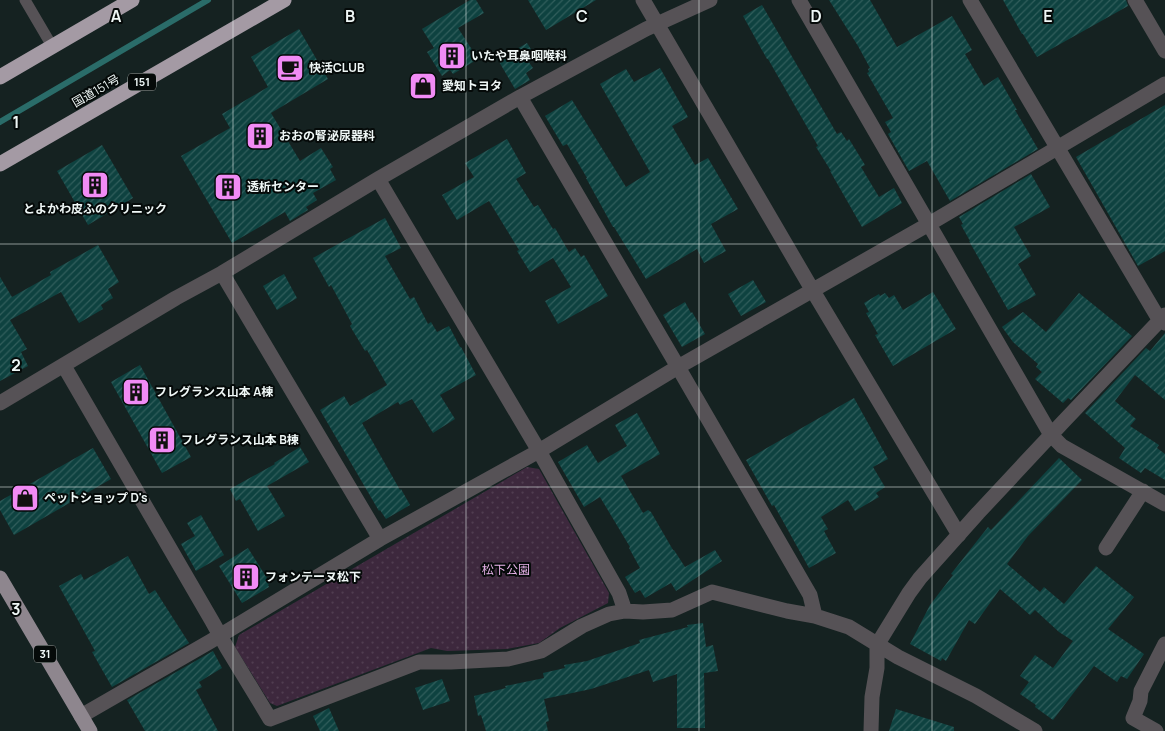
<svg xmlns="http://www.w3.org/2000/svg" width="1165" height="731" viewBox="0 0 1165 731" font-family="Manrope,'Noto Sans JP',sans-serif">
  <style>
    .park { fill: url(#park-dots) }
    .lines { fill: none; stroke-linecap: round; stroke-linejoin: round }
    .stream { stroke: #2a6c69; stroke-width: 6 }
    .building { fill: url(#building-hatch) }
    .lane { stroke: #565256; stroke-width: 11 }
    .street { stroke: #565256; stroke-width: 15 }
    .primary { stroke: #8e868e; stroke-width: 15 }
    .highway { stroke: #a49aa4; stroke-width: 15 }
    .grid { fill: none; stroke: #eff7f6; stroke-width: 1; stroke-opacity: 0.55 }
    .labels { text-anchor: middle; stroke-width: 4; stroke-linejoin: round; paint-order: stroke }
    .shield { fill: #050a09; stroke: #a9b0af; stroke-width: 1 }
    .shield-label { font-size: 11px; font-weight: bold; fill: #eff7f6 }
    .poi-label { font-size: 12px; font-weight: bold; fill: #eff7f6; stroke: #050a09; text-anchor: start }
    .street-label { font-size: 12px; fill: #eff7f6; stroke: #050a09 }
    .park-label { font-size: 12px; fill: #e7b1e8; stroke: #050a09 }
    .grid-label { font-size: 16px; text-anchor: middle; font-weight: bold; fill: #eff7f6; stroke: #050a09; stroke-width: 4; stroke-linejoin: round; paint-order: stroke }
  </style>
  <defs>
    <pattern id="park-dots" width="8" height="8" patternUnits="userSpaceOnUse" patternTransform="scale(1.25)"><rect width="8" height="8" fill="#3d283d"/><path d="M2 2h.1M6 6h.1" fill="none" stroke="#503d50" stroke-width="1.8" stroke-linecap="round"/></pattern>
    <pattern id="building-hatch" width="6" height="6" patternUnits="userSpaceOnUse" patternTransform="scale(1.25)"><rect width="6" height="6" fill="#0e4240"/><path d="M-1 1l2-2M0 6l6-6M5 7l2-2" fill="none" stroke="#315e5c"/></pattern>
  </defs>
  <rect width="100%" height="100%" fill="#152221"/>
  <!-- park -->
  <path class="park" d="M527,467L539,469L609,593L608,603L560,628L539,643L507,649L447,651L431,648L277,706L270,703L235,647L239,635Z"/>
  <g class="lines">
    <!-- stream -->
    <path class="stream" d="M0,122L208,0"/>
  </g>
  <!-- building -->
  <path class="building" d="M470,0H476L484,13L458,28L478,59L453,74L450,70L442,76L427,52L434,48L422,29Z
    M528,0H596L546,30Z
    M829,0H870L897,47L952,16L972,50L965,54L984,86L998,77L1017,110H1015L1038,149L950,201L927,161L909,171L888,134L891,132L885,122L893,118L867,73L869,72L868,69L870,68L858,46Z
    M1003,0H1126L1128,6L1037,57L1023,34H1022Z
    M762,5L837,134L841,132L847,141L849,139L865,165L861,167L879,197L894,188L902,203L862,227L830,171H831L816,147L818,146L768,59H767L743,16Z
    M299,29L328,79L271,113L300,161L321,148L333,167L330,169L336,180L313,193L317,200L306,207L308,210L290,221L285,212L232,243L181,156L230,128L222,114L268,87L251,57Z
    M527,43L536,57L528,61L533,68L526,73L530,80L515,89L498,60Z
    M660,68L688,117L672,126L695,165L708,158L738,209L711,224L726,251L704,263L697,249L646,279L614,227H613L586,178H587L567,144L563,146L545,116L572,100L626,187L650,172L600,84L626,69L634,82Z
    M1165,105V251L1138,266L1076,157Z
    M507,139L526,173L516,179L534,207L538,205L553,229L555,228L569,252L575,248L581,257L584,255L608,296L558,324L545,301L571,287L553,258L530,272L517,251L519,250L489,201L457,220L442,195L474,177L465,163Z
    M102,145L133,198L88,225L57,171Z
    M1031,174L1050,207L1014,227L1031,256L1018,264L1036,295L1008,310L969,241H970L961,225L963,224L959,217Z
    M385,218L401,248L385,256L410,299L414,297L428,324L431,322L437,332L449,326L460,347H461L476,375L440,395L455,419L433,433L412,399L400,405L398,402L362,423L400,490L401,489L410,505L386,519L380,510L379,511L320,410L344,396L350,406L387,385L367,350L365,351L350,326L352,324L331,285L329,287L313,258Z
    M98,245L119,282L108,289L113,298L101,305L103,309L79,323L61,292L10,320L27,349L21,352L28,366L0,381V277L12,297L51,275L50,272Z
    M284,274L297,298L277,310L263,286Z
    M753,280L766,302L741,316L728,294Z
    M933,292L956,329L893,366L875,335L878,334L866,313L869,312L864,303L879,294L880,296L885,293L889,298L894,295L903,310Z
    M1079,293L1132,336L1071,400L1068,398L1063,403L1035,379L1042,372L1036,367L1038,364L1013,342L1002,327L1023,312L1046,332Z
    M685,302L691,313L692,312L705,334L682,347L663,315Z
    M1165,333V400L1135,375L1115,401L1136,419L1130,426L1159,445L1157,448L1165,454V480L1145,468L1141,473L1119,458L1125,448L1085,413L1146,348L1150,351Z
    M140,365L191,457L162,473L111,382Z
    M854,398L888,459L873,467L885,487L876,493L879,497L855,511L848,500L821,517L828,529L824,531L836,553L809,568L774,505L772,506L746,460Z
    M637,413L660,454L621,476L643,513L648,510L651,512L673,550H674L685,567L715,550L722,561L676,591L671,583L645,598L640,590L635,593L625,577L640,568L629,548L630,547L600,497L584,507L558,462L587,445L598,463L627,446L615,425Z
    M300,447L309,462L267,486L285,516L258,531L240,499L236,501L230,489L275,464L274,463Z
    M93,448L111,479L14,535L0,510V501Z
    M1059,458L1082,480L1028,536L1007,564L1040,592L1044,587L1064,604L1096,566L1134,597L1108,629L1144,654L1127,679L1121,676L1117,682L1094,666L1053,720L1035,707L1036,705L1020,694L1029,682L1020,676L1035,655L1053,668L1073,641L1059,632L1035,610L1030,615L1000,589L975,624L969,620L946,661L942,658L941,661L910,644L930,605L953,575L951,574L988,527L991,530Z
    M201,515L224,555L196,571L181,544L195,536L187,523Z
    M248,548L270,583L268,585L269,587L242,603L219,566Z
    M128,556L149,594L155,590L189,643L112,687L92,652L95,651L59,586L81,574L84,580Z
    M703,623L706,647L713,645L718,671L704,673L705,728H677V674L653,682L649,670L591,689L544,699L549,721L546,722L548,731H486L481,715L478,716L474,696L506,688L505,686L544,678L543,673L565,668L564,665L587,661L640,643L639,640L688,627L687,625Z
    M213,651L222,668L199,682L202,687L196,690L218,731H145L127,700Z
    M442,679L450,701L423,710L415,688Z
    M329,708L339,731H320L313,716Z
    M896,709L954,727V731H889Z"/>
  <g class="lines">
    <!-- lane -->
    <path class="lane" d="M25,0L52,46"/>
    <!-- street -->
    <path class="street" d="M643,0L813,291L959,535
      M799,0L1051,435L1062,446L1165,504
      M970,0L1160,321L1165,323
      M1135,0L1165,51
      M520,97L678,367L810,595L815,616
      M378,179L539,451L619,593L625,611
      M222,273L380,539
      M64,366L212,621L227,648L270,719L419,662H451L508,659L541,651L582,626L609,614L625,611L643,612L672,610L712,592L787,611L815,616L849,627L898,657L976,696L1035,731
      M0,403L176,298L222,273L378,179L520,97L646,29L710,0
      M1106,548L1143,491
      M81,716L211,641L380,539L539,451L678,367L929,224L1165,84
      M871,731L872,697L877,668V645L909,593L920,578L978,513L1064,421L1165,315
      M1156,731L1133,718L1140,701L1141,691L1165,644"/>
    <!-- primary -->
    <path class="primary" d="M0,578L90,731"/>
    <!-- highway -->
    <path class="highway" d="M0,77L132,0
      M0,164L284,0"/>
  </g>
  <!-- grid -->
  <path class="grid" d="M233,0V731M466,0V731M699,0V731M932,0V731M0,244H1165M0,487H1165"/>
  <!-- icons -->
  <defs>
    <g id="building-square" transform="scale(1.4375)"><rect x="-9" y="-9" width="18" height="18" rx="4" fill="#f18bf5" stroke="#050a09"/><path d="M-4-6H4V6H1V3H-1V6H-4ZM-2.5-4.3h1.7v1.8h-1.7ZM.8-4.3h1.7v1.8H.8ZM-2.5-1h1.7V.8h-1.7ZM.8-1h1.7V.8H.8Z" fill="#111"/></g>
    <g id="cafe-square" transform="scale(1.4375)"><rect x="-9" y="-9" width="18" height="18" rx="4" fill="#f18bf5" stroke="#050a09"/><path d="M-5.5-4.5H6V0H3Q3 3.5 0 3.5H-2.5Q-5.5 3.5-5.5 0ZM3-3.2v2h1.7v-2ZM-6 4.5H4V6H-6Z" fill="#111"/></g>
    <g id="shop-square" transform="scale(1.4375)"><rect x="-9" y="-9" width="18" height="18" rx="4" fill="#f18bf5" stroke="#050a09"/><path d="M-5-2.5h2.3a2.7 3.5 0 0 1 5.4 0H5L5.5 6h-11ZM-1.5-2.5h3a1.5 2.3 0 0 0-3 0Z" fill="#111"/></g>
  </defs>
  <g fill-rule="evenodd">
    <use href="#building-square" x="452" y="56"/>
    <use href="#cafe-square" x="290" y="68"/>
    <use href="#shop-square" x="423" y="86"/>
    <use href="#building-square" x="260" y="136"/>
    <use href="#building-square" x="95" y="185"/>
    <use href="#building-square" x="228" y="187"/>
    <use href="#building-square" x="136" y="392"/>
    <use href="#building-square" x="162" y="440"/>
    <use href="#shop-square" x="25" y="498"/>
    <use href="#building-square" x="246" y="577"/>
  </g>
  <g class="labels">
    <!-- shield labels -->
    <g class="shield">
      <rect x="128" y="73.5" width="28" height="17" rx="4"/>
      <rect x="34" y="645.5" width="22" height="17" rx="4"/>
    </g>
    <g class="shield-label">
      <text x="142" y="86">151</text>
      <text x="45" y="658">31</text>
    </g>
    <!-- poi labels -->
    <g class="poi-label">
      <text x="471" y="60">いたや耳鼻咽喉科</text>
      <text x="309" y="72">快活CLUB</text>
      <text x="442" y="90">愛知トヨタ</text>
      <text x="279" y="140">おおの腎泌尿器科</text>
      <text x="247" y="191">透析センター</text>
      <text x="95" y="213" text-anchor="middle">とよかわ皮ふのクリニック</text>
      <text x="155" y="396">フレグランス山本 A棟</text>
      <text x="181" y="444">フレグランス山本 B棟</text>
      <text x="44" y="502">ペットショップ D's</text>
      <text x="265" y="581">フォンテーヌ松下</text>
    </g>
    <!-- street labels -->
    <g class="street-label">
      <text transform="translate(96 91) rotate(-30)" y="4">国道151号</text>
    </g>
    <!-- park labels -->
    <g class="park-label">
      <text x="506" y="574">松下公園</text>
    </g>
  </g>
  <g class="grid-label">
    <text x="116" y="22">A</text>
    <text x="350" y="22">B</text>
    <text x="582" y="22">C</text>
    <text x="816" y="22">D</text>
    <text x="1048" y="22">E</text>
    <text x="16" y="128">1</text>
    <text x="16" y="371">2</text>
    <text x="16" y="615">3</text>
  </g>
</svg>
